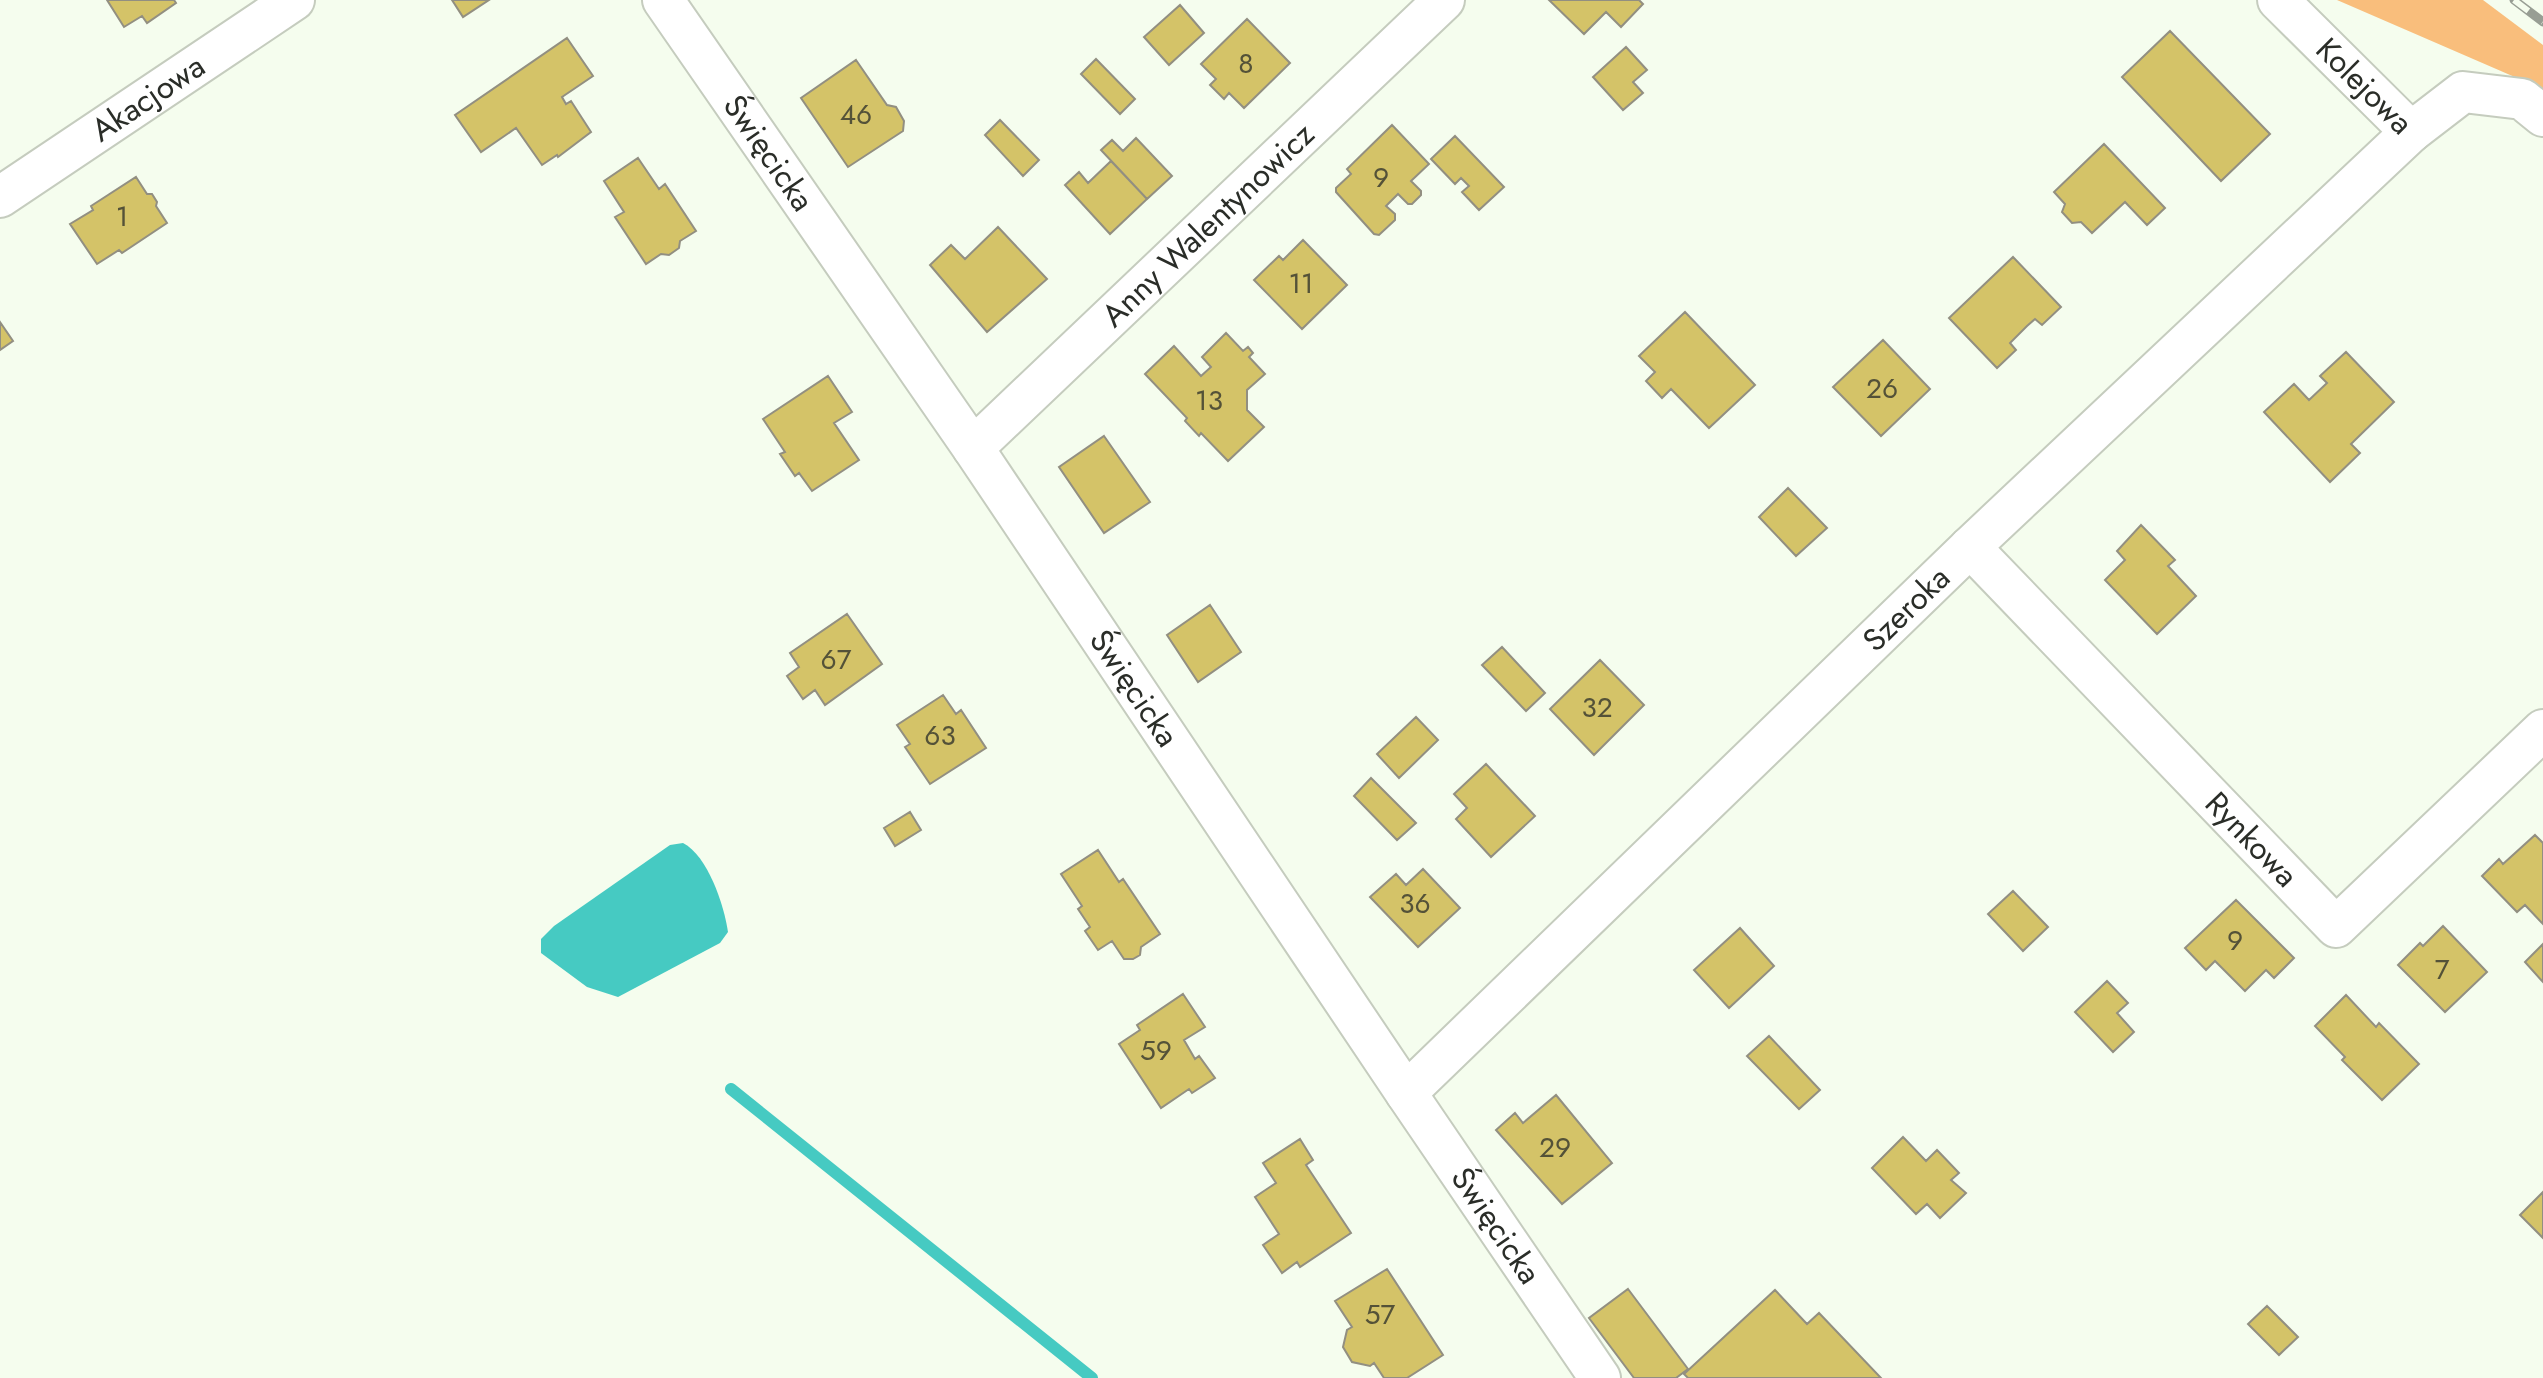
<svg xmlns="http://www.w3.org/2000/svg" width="2543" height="1378" viewBox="0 0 2543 1378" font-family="Jost,sans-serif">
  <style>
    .green { fill: #f9be7c }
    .water { fill: #46cac2 }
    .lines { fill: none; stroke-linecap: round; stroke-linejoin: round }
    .stream { stroke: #46cac2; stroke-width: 12 }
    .building { fill: #d4c368; stroke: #928f81; stroke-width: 2 }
    .minor-casing { stroke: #c5ccbe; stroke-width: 44 }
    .minor { stroke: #fff; stroke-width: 40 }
    .rail-casing { stroke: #989e94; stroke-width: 9 }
    .rail { stroke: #f5fdee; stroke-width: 6; stroke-dasharray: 18; stroke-linecap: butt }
    .labels { text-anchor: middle; stroke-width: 6; stroke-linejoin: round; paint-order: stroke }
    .number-label { font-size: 28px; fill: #545238 }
    .street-label { font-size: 32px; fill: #2a2d28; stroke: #f5fdee }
  </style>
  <rect width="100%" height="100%" fill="#f5fdee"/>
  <!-- green -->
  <path class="green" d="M2337,0H2483L2543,45V99L2517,78Z"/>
  <!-- water -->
  <path class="water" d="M683,843C708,856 724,905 728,932L720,943L618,997L587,987L541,953V939L554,926L670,845Z"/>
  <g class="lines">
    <!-- stream -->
    <path class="stream" d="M731,1089L1092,1378"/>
  </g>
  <!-- building -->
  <path class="building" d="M107,0H174L176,3L147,23L142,16L124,27Z
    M452,0H489L463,17Z
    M1549,0H1639L1643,4L1621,27L1606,12L1584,34Z
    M1180,5L1204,33L1169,65L1144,37Z
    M1247,19L1290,63L1244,108L1229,93L1224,99L1210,85L1216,79L1201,64Z
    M2170,31L2270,134L2221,181L2122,77Z
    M567,38L593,76L562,97L566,104L571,101L591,132L558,157L557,155L542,165L516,128L481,152L455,115Z
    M1626,47L1647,70L1633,82L1643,93L1623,110L1593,77Z
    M1096,59L1135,99L1120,114L1081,74Z
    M856,60L887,105L896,107L904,121L903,131L848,167L801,98Z
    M1000,120L1039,160L1023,176L985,135Z
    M1392,125L1429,164L1411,181L1421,191V195L1412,204H1408L1398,194L1386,206L1395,214V220L1379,235L1374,234L1336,192V188L1351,174L1347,169Z
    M1455,136L1504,187L1479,210L1462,192L1469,186L1461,178L1455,184L1431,159Z
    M1136,138L1172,176L1147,199L1101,150L1112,140L1123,151Z
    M2104,144L2165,208L2147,225L2125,202L2092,233L2081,222L2072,223L2062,212L2065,204L2054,192Z
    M638,158L659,189L665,184L696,231L680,241L679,248L669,255L661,254L646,264L615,217L624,212L604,181Z
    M1111,161L1147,199L1110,234L1065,185L1079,172L1088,183Z
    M136,177L147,194H152L157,202L156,206L167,223L122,253L119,250L97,264L70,224L93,210L91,206Z
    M998,227L1047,279L987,332L930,265L951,245L965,259Z
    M1303,240L1347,285L1302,329L1254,280L1279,256L1283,260Z
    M2013,257L2061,307L2042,325L2035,319L2027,326L2010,343L2016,350L1997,368L1949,318Z
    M1685,312L1755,385L1709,428L1671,389L1662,398L1646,381L1655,372L1639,356Z
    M0,322L13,341L0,350Z
    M1226,333L1243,351L1248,347L1253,353L1249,357L1265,374L1247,390V410L1264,427L1228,461L1201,433L1199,436L1185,421L1187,418L1145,374L1174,346L1201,376L1211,367L1202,357Z
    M1883,340L1930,389L1881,436L1833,387Z
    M2346,352L2394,402L2351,444L2360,453L2330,482L2264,412L2294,384L2309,400L2327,383L2320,376Z
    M828,376L852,412L834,423L859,460L812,491L799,473L795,476L780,454L785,452L763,419Z
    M1104,436L1150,502L1104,533L1059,467Z
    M1788,488L1827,528L1796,556L1759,517Z
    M2141,525L2175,560L2168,566L2196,596L2157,634L2105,580L2125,560L2117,551Z
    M1210,605L1241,652L1198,682L1167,635Z
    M847,614L882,664L825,705L815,690L803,699L787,676L799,667L790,653Z
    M1502,647L1545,693L1526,711L1482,665Z
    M1600,660L1644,705L1594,755L1550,709Z
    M943,695L956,714L961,710L986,748L930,784L905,747L910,744L897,725Z
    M1416,717L1438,740L1399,778L1377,754Z
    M1486,764L1535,816L1491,857L1456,819L1467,808L1454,794Z
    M1371,778L1416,823L1397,840L1354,796Z
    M910,812L921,830L895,846L884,828Z
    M2535,835L2543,843V924L2525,905L2517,912L2482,876L2499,859L2503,864Z
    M1098,850L1119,882L1123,879L1160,934L1141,947L1140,955L1133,959H1124L1112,941L1098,950L1085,931L1090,927L1078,909L1082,906L1061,874Z
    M1423,869L1460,908L1418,947L1370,897L1396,874L1406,885Z
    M2013,891L2048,927L2023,951L1988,914Z
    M2236,900L2294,958L2274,978L2266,970L2245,991L2215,961L2206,970L2185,948Z
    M2443,926L2487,972L2445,1012L2398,965L2420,943L2423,946Z
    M1740,928L1774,966L1729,1008L1694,970Z
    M2543,944V982L2525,962Z
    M2107,981L2128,1003L2117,1013L2134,1032L2113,1052L2075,1012Z
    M1183,994L1205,1027L1184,1040L1195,1059L1199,1056L1215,1078L1192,1093L1189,1089L1161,1108L1119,1044L1140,1030L1137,1025Z
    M2346,995L2376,1027L2379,1023L2419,1064L2382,1100L2342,1060L2345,1057L2315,1026Z
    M1769,1036L1820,1090L1799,1109L1747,1056Z
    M1556,1095L1612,1163L1562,1204L1496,1130L1515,1113L1523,1123Z
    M1903,1137L1926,1161L1937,1150L1959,1173L1951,1180L1966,1193L1940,1218L1927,1204L1916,1214L1872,1168Z
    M1300,1139L1313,1160L1306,1165L1351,1233L1300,1267L1297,1262L1282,1273L1263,1245L1279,1234L1255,1197L1276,1183L1263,1163Z
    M2543,1192V1238L2520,1215Z
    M1387,1269L1443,1355L1407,1378H1384L1374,1363L1370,1366L1352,1362L1343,1347L1347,1330L1352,1327L1335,1301Z
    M1628,1289L1688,1369L1676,1378H1634L1589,1318Z
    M1775,1290L1807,1324L1819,1313L1881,1378H1688L1684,1374Z
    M2267,1306L2298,1337L2279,1355L2248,1324Z"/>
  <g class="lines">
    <!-- minor casing -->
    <g class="minor-casing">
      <g id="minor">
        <path id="s1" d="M663,0L973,448L1406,1093L1600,1378"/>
        <path id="s2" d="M2278,0L2411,132L2463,92L2522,99L2543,116"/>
        <path id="s3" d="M0,197L294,0"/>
        <path id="s4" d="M973,448L1444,0"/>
        <path id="s5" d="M1970,547L2336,927L2543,730"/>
        <path id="s6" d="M1406,1093L1970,547L2411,132"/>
      </g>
    </g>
    <!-- minor -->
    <use href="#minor" class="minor"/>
    <!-- rail casing -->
    <g class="rail-casing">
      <path id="rail" d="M2514,0L2543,22"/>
    </g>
    <!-- rail -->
    <use href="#rail" class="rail"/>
  </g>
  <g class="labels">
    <!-- number labels -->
    <g class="number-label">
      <text x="1246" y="73">8</text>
      <text x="856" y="124">46</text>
      <text x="1381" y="187">9</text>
      <text x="122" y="226">1</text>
      <text x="1301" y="293">11</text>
      <text x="1882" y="398">26</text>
      <text x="1209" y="410">13</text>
      <text x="836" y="669">67</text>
      <text x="1597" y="717">32</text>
      <text x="940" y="745">63</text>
      <text x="1415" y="913">36</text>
      <text x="2235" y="950">9</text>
      <text x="2442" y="979">7</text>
      <text x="1156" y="1060">59</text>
      <text x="1555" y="1157">29</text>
      <text x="1380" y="1324">57</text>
    </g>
    <!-- street labels -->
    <g class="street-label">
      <text dy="11" stroke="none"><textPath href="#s2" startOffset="122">Kolejowa</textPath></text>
      <text dy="11" stroke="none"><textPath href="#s3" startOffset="178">Akacjowa</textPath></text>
      <text dy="11" stroke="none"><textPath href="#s1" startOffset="186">Święcicka</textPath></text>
      <text dy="11" stroke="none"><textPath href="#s4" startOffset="324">Anny Walentynowicz</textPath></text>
      <text dy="11" stroke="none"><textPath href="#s6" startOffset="696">Szeroka</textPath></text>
      <text dy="11" stroke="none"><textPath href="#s1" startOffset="834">Święcicka</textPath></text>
      <text dy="11" stroke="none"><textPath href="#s5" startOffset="406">Rynkowa</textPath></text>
      <text dy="11" stroke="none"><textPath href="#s1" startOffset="1482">Święcicka</textPath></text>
    </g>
  </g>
</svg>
